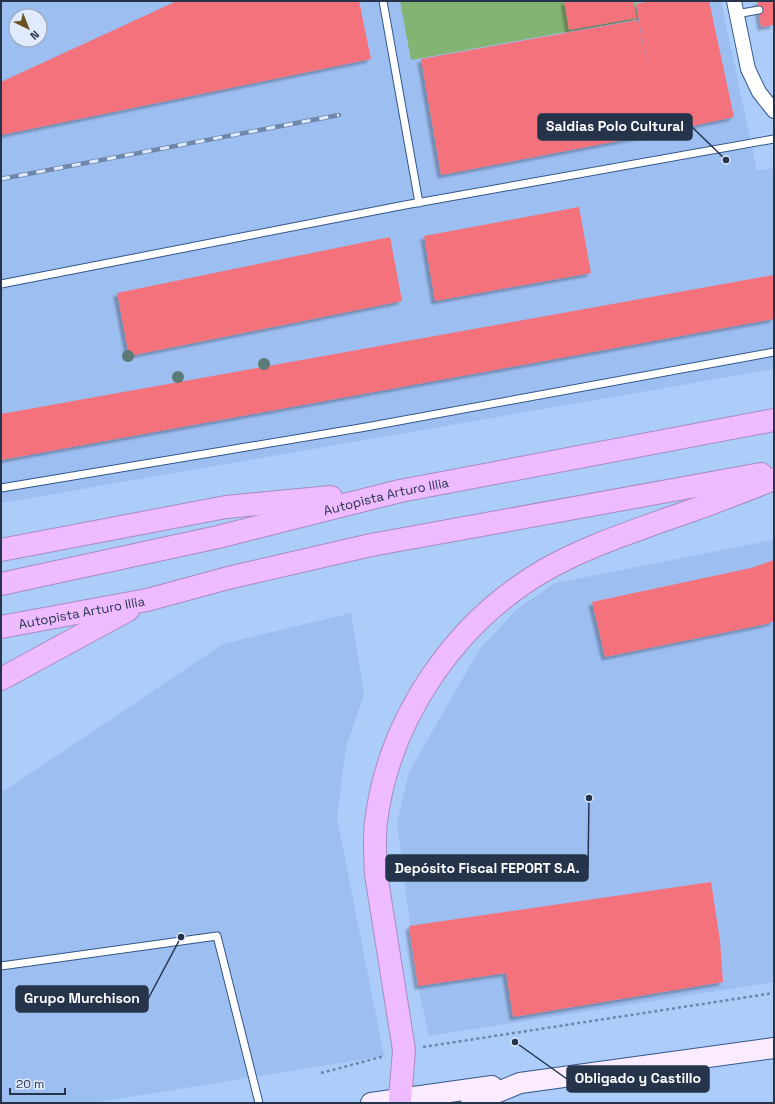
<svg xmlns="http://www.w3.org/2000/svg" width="775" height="1104" viewBox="0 0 775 1104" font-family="'Space Grotesk',sans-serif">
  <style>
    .built { fill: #9cbef1; fill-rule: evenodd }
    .green { fill: #84b473 }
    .building { fill: #f3727b; filter: url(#shadow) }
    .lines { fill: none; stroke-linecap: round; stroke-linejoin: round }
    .lane-casing { stroke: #34578a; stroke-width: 9 }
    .street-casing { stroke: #34578a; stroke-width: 16 }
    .secondary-casing { stroke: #34578a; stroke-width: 22 }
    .highway-casing { stroke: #a88cc0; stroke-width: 24 }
    .path { stroke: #6d85a8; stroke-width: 2.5; stroke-dasharray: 3 3; stroke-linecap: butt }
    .lane { stroke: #fff; stroke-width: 7 }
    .street { stroke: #fff; stroke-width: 14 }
    .secondary { stroke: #faebff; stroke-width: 20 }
    .highway { stroke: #ebf; stroke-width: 22 }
    .rail-casing { stroke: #6e87aa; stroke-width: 4.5 }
    .rail { stroke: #dfebfd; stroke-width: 3; stroke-dasharray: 9; stroke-linecap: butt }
    .tree { fill: #5c7a78 }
    .labels { text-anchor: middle; stroke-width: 3.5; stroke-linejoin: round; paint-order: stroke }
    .street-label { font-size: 13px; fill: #25344b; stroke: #dfebfd }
    .leader { fill: none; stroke: #25344b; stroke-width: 1.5 }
    .callout-dot { fill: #25344b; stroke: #dfebfd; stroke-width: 1.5 }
    .callout { fill: #25344b; stroke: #25344b; stroke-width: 1.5 }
    .callout-label { font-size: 14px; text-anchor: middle; font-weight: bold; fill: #fff }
  </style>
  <defs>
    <filter id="shadow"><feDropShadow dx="-3.5" dy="3.5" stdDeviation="1" flood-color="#0004"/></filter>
  </defs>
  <rect width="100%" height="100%" fill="#acccfa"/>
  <!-- built -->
  <path class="built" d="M1,1H721L757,171L774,168V369L1,503ZM16,16H40V40H16Z
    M774,540V982L429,1036L418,986L397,823L409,772L479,650L517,609L555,583Z
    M351,613L364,694L346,747L337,818L384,1056L92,1103H1V793L223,644Z"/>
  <!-- green -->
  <path class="green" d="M400,1H644L635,3L638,19L411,60Z"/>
  <!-- building -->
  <path class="building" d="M177,1H359L371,59L1,135V82Z
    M564,1H633L637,18L569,30Z
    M649,1H709L734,117L659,133L441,175L421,59L638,20L649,75L636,4Z
    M757,1H774V25L761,27Z
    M579,207L591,273L435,301L424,236Z
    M390,237L402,301L129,356L117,293Z
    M774,275V319L1,460V414Z
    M774,560V621L766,624L605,657L592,602L751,568Z
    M711,882L720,941L723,982L513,1017L506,973L418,986L409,926Z"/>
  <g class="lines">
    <!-- lane casing -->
    <g class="lane-casing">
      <path id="lane" d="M383,1L419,203
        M736,14L759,10
        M1,284L405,205L774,139
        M1,488L366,427L774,352
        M1,966L217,936L259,1103"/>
    </g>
    <!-- street casing -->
    <g class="street-casing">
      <path id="street" d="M734,1L748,69L759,92L774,111"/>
    </g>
    <!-- secondary casing -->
    <g class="secondary-casing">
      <path id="secondary" d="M371,1103L492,1086
        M471,1103L520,1083L774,1048"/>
    </g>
    <!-- highway casing -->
    <g class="highway-casing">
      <g id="highway">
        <path d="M1,550L226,507L331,497"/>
        <path id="s1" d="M1,584L218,537L400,491L774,420"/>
        <path id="s2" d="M1,627L147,600L228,578L371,545L761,474"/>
        <path d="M1,679L128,610"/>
        <path d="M400,1099L404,1050L376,874C375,857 374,839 376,822C389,718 455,622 545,570C583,548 626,534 667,519C703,507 739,493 774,479"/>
      </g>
    </g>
    <!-- path -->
    <path class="path" d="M423,1047L774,993
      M321,1073L385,1056"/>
    <!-- lane -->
    <use href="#lane" class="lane"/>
    <!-- street -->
    <use href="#street" class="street"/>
    <!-- secondary -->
    <use href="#secondary" class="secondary"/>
    <!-- highway -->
    <use href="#highway" class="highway"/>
    <!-- rail casing -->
    <g class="rail-casing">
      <path id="rail" d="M1,179L339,115"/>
    </g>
    <!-- rail -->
    <use href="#rail" class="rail"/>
  </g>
  <!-- trees -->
  <g class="tree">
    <circle cx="128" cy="356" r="6"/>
    <circle cx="264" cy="364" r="6"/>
    <circle cx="178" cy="377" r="6"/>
  </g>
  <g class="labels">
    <!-- street labels -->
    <g class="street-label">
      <text dy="5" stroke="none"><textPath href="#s1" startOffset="395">Autopista Arturo Illia</textPath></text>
      <text dy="5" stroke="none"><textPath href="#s2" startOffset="82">Autopista Arturo Illia</textPath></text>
    </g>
  </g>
  <!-- callouts -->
  <path class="leader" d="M726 160L692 127M589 798L588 868M181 937L148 999M515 1042L567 1079"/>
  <g class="callout-dot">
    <circle cx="726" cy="160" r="4"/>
    <circle cx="589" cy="798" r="4"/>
    <circle cx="181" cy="937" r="4"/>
    <circle cx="515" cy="1042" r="4"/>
  </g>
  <g class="callout">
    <rect x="538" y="114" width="154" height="26" rx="4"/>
    <rect x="386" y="855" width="202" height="26" rx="4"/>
    <rect x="16" y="986" width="132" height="26" rx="4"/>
    <rect x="567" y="1066" width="142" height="26" rx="4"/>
  </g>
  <g class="callout-label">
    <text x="615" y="131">Saldias Polo Cultural</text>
    <text x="487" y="873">Depósito Fiscal FEPORT S.A.</text>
    <text x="82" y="1003">Grupo Murchison</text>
    <text x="638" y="1083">Obligado y Castillo</text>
  </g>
  <!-- border -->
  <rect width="775" height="1104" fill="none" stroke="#25344b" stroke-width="4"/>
  <!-- north arrow -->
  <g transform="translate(28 28) rotate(137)"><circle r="19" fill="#dfebfd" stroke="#95a2b6"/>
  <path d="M0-3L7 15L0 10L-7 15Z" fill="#6c5123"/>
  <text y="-6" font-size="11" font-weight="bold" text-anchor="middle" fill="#25344b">N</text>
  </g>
  <!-- scale -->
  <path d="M10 1088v6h55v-6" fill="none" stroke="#25344b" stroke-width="2"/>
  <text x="16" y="1088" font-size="12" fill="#25344b" stroke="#dfebfd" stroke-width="3" paint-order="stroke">20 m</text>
</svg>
